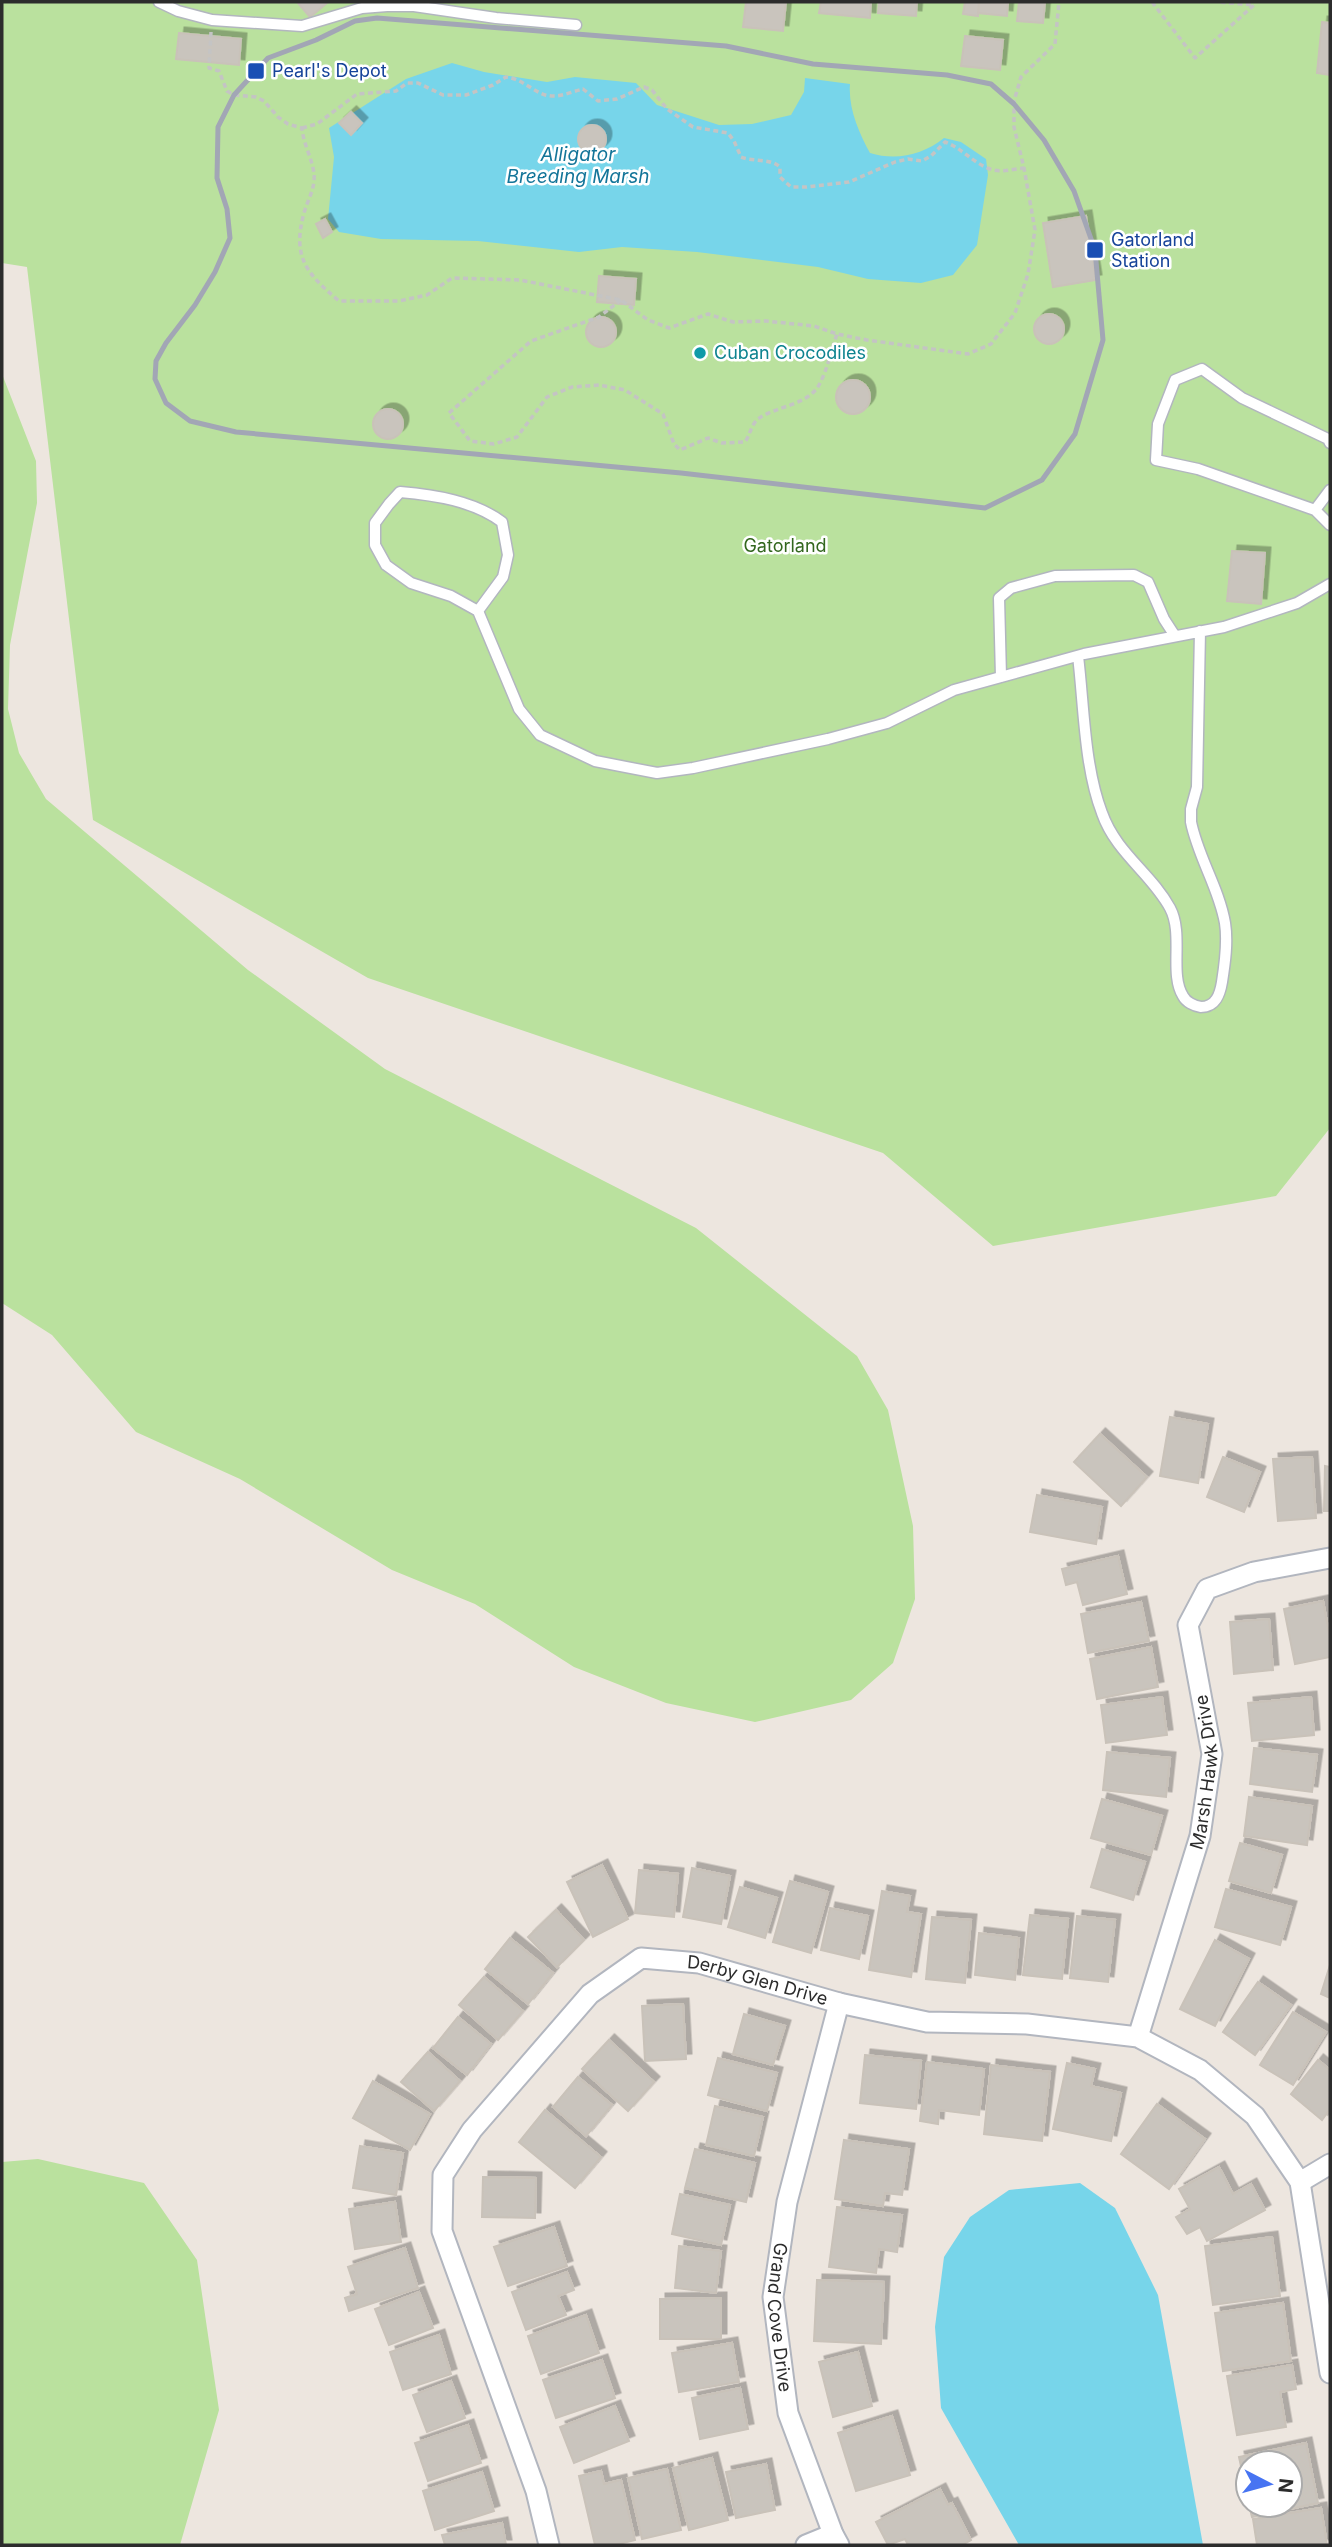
<svg xmlns="http://www.w3.org/2000/svg" width="1332" height="2547" viewBox="0 0 1332 2547" font-family="Inter,sans-serif">
  <style>
    .green { fill: #bae19e }
    .water { fill: #77d5ea }
    .building { fill: #c9c4bd; stroke: #c9c2b9; stroke-width: 2; filter: url(#shadow) }
    .lines { fill: none; stroke-linecap: round; stroke-linejoin: round }
    .service-casing { stroke: #b2b6bf; stroke-width: 13 }
    .minor-casing { stroke: #b2b6bf; stroke-width: 23 }
    .path { stroke: #c4c4c4; stroke-width: 3.5; stroke-dasharray: 5 3.5; stroke-linecap: butt }
    .service { stroke: #fff; stroke-width: 10 }
    .minor { stroke: #fff; stroke-width: 19 }
    .rail { stroke: #a2a6b5; stroke-width: 5 }
    .transit-dot { fill: #1a4fb4; stroke: #fff; stroke-width: 2.5 }
    .culture-dot { fill: #0f9aa8; stroke: #fff; stroke-width: 2.5 }
    .labels { text-anchor: middle; stroke-width: 5; stroke-linejoin: round; paint-order: stroke }
    .transit-label { font-size: 18px; fill: #164399; stroke: #fff; text-anchor: start }
    .culture-label { font-size: 18px; fill: #0d838f; stroke: #fff; text-anchor: start }
    .park-label { font-size: 18px; fill: #33671e; stroke: #fff }
    .street-label { font-size: 18px; fill: #2c2c2c; stroke: #fff }
    .water-label { font-size: 19px; font-style: italic; fill: #137599; stroke: #fff }
  </style>
  <defs>
    <filter id="shadow"><feDropShadow dx="5.5" dy="-5.5" stdDeviation="0" flood-color="#0004"/></filter>
  </defs>
  <rect width="100%" height="100%" fill="#ede6df"/>
  <!-- green -->
  <path class="green" d="M2,2H1330V1128L1276,1196L993,1246L883,1153L368,978L93,820L27,267L2,263Z
    M2,374L36,461L37,503L10,645L8,709L19,753L46,799L248,970L385,1069L696,1228L857,1356L888,1410L913,1526L915,1599L893,1663L851,1700L755,1722L666,1703L574,1667L475,1604L392,1570L240,1479L136,1432L52,1335L2,1303Z
    M38,2159L144,2183L197,2260L219,2410L180,2545H2V2162Z"/>
  <!-- water -->
  <path class="water" d="M452,63L484,72L547,82L575,77L636,83L657,105L719,125L752,124L791,115L804,92L805,78L850,84C848,108 859,133 870,153C896,161 923,155 944,138L961,142L986,159L988,175L977,245L953,275L921,283L868,279L818,267L697,252L622,247L579,252L478,241L381,239L339,232L328,219L334,157L329,128L406,79Z
    M1080,2183L1115,2208L1158,2295L1203,2545H1019L941,2408L935,2327L944,2257L970,2217L1009,2190Z"/>
  <!-- building -->
  <path class="building" d="M297,2H328L310,17Z
    M746,2H786L783,31L743,27Z
    M821,2H871L870,18L819,13Z
    M879,2H917L916,16L878,13Z
    M965,2H979L978,16L963,14Z
    M979,2L1008,3L1007,16L978,13Z
    M1019,2H1045L1043,23L1017,21Z
    M1322,22L1330,23V75L1317,73Z
    M179,33L241,39L239,65L176,59Z
    M965,36L1003,40L1000,70L961,66Z
    M351,112L362,123L351,135L339,123Z
    M578 139a14 14 0 1 1 28 0a14 14 0 1 1-28 0Z
    M1086,216L1096,280L1053,287L1043,223Z
    M325,219L332,232L323,238L316,224Z
    M599,276L636,279L634,305L597,302Z
    M1034 329a15 15 0 1 1 30 0a15 15 0 1 1-30 0Z
    M586 332a15 15 0 1 1 30 0a15 15 0 1 1-30 0Z
    M836 397a17 17 0 1 1 34 0a17 17 0 1 1-34 0Z
    M373 424a15 15 0 1 1 30 0a15 15 0 1 1-30 0Z
    M1232,551L1265,553L1261,604L1227,601Z
    M1170,1417L1208,1424L1198,1483L1160,1476Z
    M1100,1434L1147,1477L1121,1506L1074,1462Z
    M1223,1457L1260,1472L1244,1512L1207,1497Z
    M1312,1457L1316,1518L1278,1521L1273,1459Z
    M1325,1466L1330,1467V1511H1324Z
    M1037,1495L1102,1507L1096,1544L1030,1532Z
    M1118,1556L1127,1594L1083,1605L1077,1582L1066,1585L1062,1569Z
    M1323,1601L1330,1638V1657L1295,1664L1284,1609Z
    M1141,1602L1149,1641L1088,1653L1081,1614Z
    M1269,1619L1273,1670L1234,1674L1230,1622Z
    M1151,1647L1158,1687L1097,1699L1090,1659Z
    M1162,1697L1167,1735L1106,1743L1101,1705Z
    M1311,1697L1314,1735L1252,1741L1248,1703Z
    M1254,1748L1317,1755L1312,1792L1250,1784Z
    M1107,1752L1170,1758L1166,1797L1103,1790Z
    M1249,1797L1312,1806L1307,1845L1244,1836Z
    M1102,1799L1162,1816L1151,1855L1091,1838Z
    M1240,1843L1282,1855L1271,1893L1229,1881Z
    M1102,1849L1145,1862L1133,1900L1091,1887Z
    M602,1865L628,1919L593,1937L567,1882Z
    M692,1868L730,1876L721,1924L683,1917Z
    M639,1870L678,1874L674,1917L635,1913Z
    M790,1881L828,1892L811,1953L773,1942Z
    M740,1887L777,1898L765,1938L728,1927Z
    M1226,1889L1291,1907L1280,1945L1215,1927Z
    M882,1891L910,1896L907,1912L921,1914L911,1977L869,1970Z
    M830,1908L868,1916L859,1959L821,1950Z
    M556,1910L584,1940L557,1967L528,1937Z
    M1030,1915L1068,1919L1062,1979L1023,1975Z
    M1077,1916L1115,1920L1108,1982L1070,1978Z
    M932,1917L971,1920L965,1983L926,1979Z
    M979,1933L1019,1938L1015,1980L975,1975Z
    M510,1938L553,1973L528,2004L485,1969Z
    M1215,1940L1249,1959L1215,2026L1180,2009Z
    M1330,1965V1998L1321,1994Z
    M484,1977L523,2011L498,2040L459,2005Z
    M1258,1982L1291,2005L1255,2055L1223,2032Z
    M683,2004L686,2059L645,2061L642,2006Z
    M1293,2012L1326,2032L1293,2085L1260,2065Z
    M744,2014L785,2026L773,2065L733,2054Z
    M458,2017L491,2044L467,2075L433,2048Z
    M609,2040L654,2082L628,2111L582,2069Z
    M428,2052L460,2081L434,2111L401,2082Z
    M865,2055L921,2061L916,2109L860,2103Z
    M718,2058L777,2073L767,2111L708,2095Z
    M1318,2060L1330,2070V2109L1322,2120L1291,2094Z
    M927,2062L984,2069L979,2115L939,2110L938,2124L920,2121Z
    M1067,2063L1095,2069L1091,2086L1121,2093L1111,2141L1053,2129Z
    M991,2065L1050,2072L1042,2141L984,2134Z
    M578,2077L612,2105L586,2136L553,2107Z
    M373,2081L430,2114L410,2150L353,2118Z
    M1157,2104L1205,2139L1169,2189L1121,2154Z
    M715,2106L763,2117L754,2156L706,2145Z
    M545,2110L601,2157L575,2188L519,2142Z
    M844,2140L909,2149L902,2195L885,2193L883,2206L835,2199Z
    M360,2146L403,2153L396,2195L353,2188Z
    M695,2149L755,2163L746,2202L685,2188Z
    M1219,2167L1233,2194L1251,2184L1265,2210L1207,2241L1200,2227L1187,2234L1176,2217L1190,2209L1179,2189Z
    M483,2177L536,2178L535,2218L482,2217Z
    M680,2194L730,2205L721,2245L672,2234Z
    M395,2202L401,2242L355,2249L349,2209Z
    M837,2207L902,2215L897,2252L879,2249L876,2273L829,2267Z
    M554,2227L567,2266L508,2286L494,2247Z
    M1272,2237L1280,2296L1213,2305L1205,2246Z
    M679,2246L721,2251L716,2293L675,2288Z
    M405,2248L418,2288L349,2311L345,2298L357,2294L348,2267Z
    M567,2272L574,2290L558,2296L566,2315L526,2330L512,2292Z
    M817,2280L884,2282L881,2344L814,2341Z
    M419,2292L433,2328L389,2345L375,2309Z
    M721,2298V2339H660V2299Z
    M1283,2303L1291,2361L1223,2371L1215,2313Z
    M586,2315L599,2353L541,2374L528,2336Z
    M439,2335L451,2374L403,2390L390,2352Z
    M732,2343L739,2382L679,2392L672,2353Z
    M858,2352L872,2406L833,2417L819,2362Z
    M602,2360L615,2398L556,2418L543,2380Z
    M1292,2365L1296,2389L1280,2392L1286,2427L1237,2435L1227,2376Z
    M451,2381L465,2418L427,2432L413,2395Z
    M740,2388L748,2429L700,2439L692,2398Z
    M615,2406L629,2441L574,2463L560,2427Z
    M892,2416L910,2475L856,2491L838,2433Z
    M468,2425L481,2463L428,2481L415,2443Z
    M1306,2443L1318,2503L1252,2517L1249,2505H1290V2463H1248V2499L1239,2457Z
    M712,2458L728,2520L689,2530L673,2468Z
    M766,2464L775,2510L736,2518L726,2472Z
    M667,2469L681,2530L642,2539L628,2478Z
    M601,2471L604,2484L621,2480L635,2540L615,2545H595L579,2476Z
    M482,2472L494,2511L435,2530L423,2491Z
    M940,2489L948,2505L952,2503L971,2540L962,2545H908L905,2539L888,2545L876,2522Z
    M1321,2508L1327,2545H1257L1253,2519Z
    M502,2523L506,2545H445L442,2535Z"/>
  <g class="lines">
    <!-- service casing -->
    <g class="service-casing">
      <path id="service" d="M159,2L178,11L212,20L302,26L362,8L387,6H414L496,18L576,25
        M1330,443L1328,439L1242,398L1202,369L1175,380L1158,424L1156,460L1198,469L1315,510L1330,525
        M1315,510L1330,490
        M478,611L503,577L508,555L502,522C474,501 435,495 400,492L389,504L375,523V545L386,565L411,583L451,596L478,611L519,709L540,735L595,761L657,773L693,768L828,739L887,723L954,690L1084,654L1224,627L1297,603L1330,584
        M1078,656C1084,705 1084,766 1102,813C1116,853 1151,873 1170,908C1184,934 1169,974 1183,996C1186,1002 1194,1006 1201,1007C1216,1007 1220,994 1222,982C1225,963 1228,942 1225,923C1219,888 1198,857 1191,822V809L1197,787L1200,631
        M1001,677L999,598L1011,588L1055,576L1134,575L1148,582L1164,619L1175,636"/>
    </g>
    <!-- minor casing -->
    <g class="minor-casing">
      <g id="minor">
        <path id="s1" d="M839,2003L787,2202L773,2297L788,2413L833,2534L839,2545"/>
        <path id="s2" d="M1138,2037L1200,1836L1212,1754L1188,1625L1207,1589L1254,1572L1330,1558"/>
        <path d="M1300,2182L1330,2164"/>
        <path id="s3" d="M549,2545L536,2491L442,2231L443,2175L472,2130L590,1994L641,1958L699,1963L839,2003L927,2022L1027,2024L1138,2037L1200,2070L1255,2116L1300,2182L1330,2373"/>
        <path d="M806,2545L833,2534"/>
      </g>
    </g>
    <!-- path -->
    <path class="path" d="M1152,2L1195,58L1254,5L1217,2
      M211,32L209,68L219,71L227,91L234,95L256,97L264,101L278,117L288,124L302,128C303,145 316,165 314,181C313,192 307,202 304,213C292,257 306,273 339,301H399L427,295L452,278L520,280L621,300L648,320L669,328L708,314L733,322L766,321L814,326L837,334L867,340L968,354L991,344L1015,313L1028,274L1035,230L1024,168L1014,127V101L1021,77L1055,44L1059,2
      M302,128L317,124L357,94L396,91L407,83H418L443,95H466L493,85L506,77C525,79 537,97 554,96C563,96 574,91 583,89L598,101L617,99L644,87L652,90L667,109L693,127L728,133L734,141L741,157C753,162 770,158 780,167V177L791,187H806L849,182L895,162L908,159L922,161L931,156L945,142C962,148 973,163 990,169C1001,173 1013,169 1024,168
      M621,300L599,317L531,341L449,413L470,441L494,444L517,437L547,397L572,387L599,385L625,390L663,414L674,444L680,450L708,438L722,443L745,442C750,435 751,425 758,419C775,406 807,406 819,385C827,371 831,351 837,334"/>
    <!-- service -->
    <use href="#service" class="service"/>
    <!-- minor -->
    <use href="#minor" class="minor"/>
    <!-- rail -->
    <path class="rail" d="M377,18L726,46L813,64L947,75L991,84L1014,104L1044,140L1074,191L1095,250L1103,340L1075,434L1042,480L985,508L681,473L236,432L190,421L166,403L155,379L156,361L166,343L195,305L215,272L230,238L227,209L217,178L218,127L234,95L268,58L316,40L355,21Z"/>
  </g>
  <!-- markers -->
  <g class="transit-dot">
    <rect x="247" y="62" width="18" height="18" rx="3.5"/>
    <rect x="1086" y="241" width="18" height="18" rx="3.5"/>
  </g>
  <circle class="culture-dot" cx="700" cy="353" r="7"/>
  <g class="labels">
    <!-- transit labels -->
    <g class="transit-label">
      <text x="272" y="77">Pearl's Depot</text>
      <text x="1111" y="246">Gatorland<tspan x="1111" dy="21">Station</tspan></text>
    </g>
    <!-- culture labels -->
    <g class="culture-label">
      <text x="714" y="359">Cuban Crocodiles</text>
    </g>
    <!-- park labels -->
    <g class="park-label">
      <text x="785" y="552">Gatorland</text>
    </g>
    <!-- street labels -->
    <g class="street-label">
      <text dy="6" stroke="none"><textPath href="#s2" startOffset="275">Marsh Hawk Drive</textPath></text>
      <text dy="6" stroke="none"><textPath href="#s3" startOffset="803">Derby Glen Drive</textPath></text>
      <text dy="6" stroke="none"><textPath href="#s1" startOffset="322">Grand Cove Drive</textPath></text>
    </g>
    <!-- water labels -->
    <g class="water-label">
      <text x="578" y="161">Alligator<tspan x="578" dy="22">Breeding Marsh</tspan></text>
    </g>
  </g>
  <!-- border -->
  <rect width="1332" height="2547" fill="none" stroke="#2c2c2c" stroke-width="7"/>
  <!-- north arrow -->
  <g transform="translate(1269 2484) rotate(96)"><circle r="33" fill="#ffffff" stroke="#ababab" stroke-width="2"/>
  <path d="M0-5L12 26L0 18L-12 26Z" fill="#4774f2"/>
  <text y="-10" font-size="19" font-weight="bold" text-anchor="middle" fill="#2c2c2c">N</text>
  </g>
</svg>
